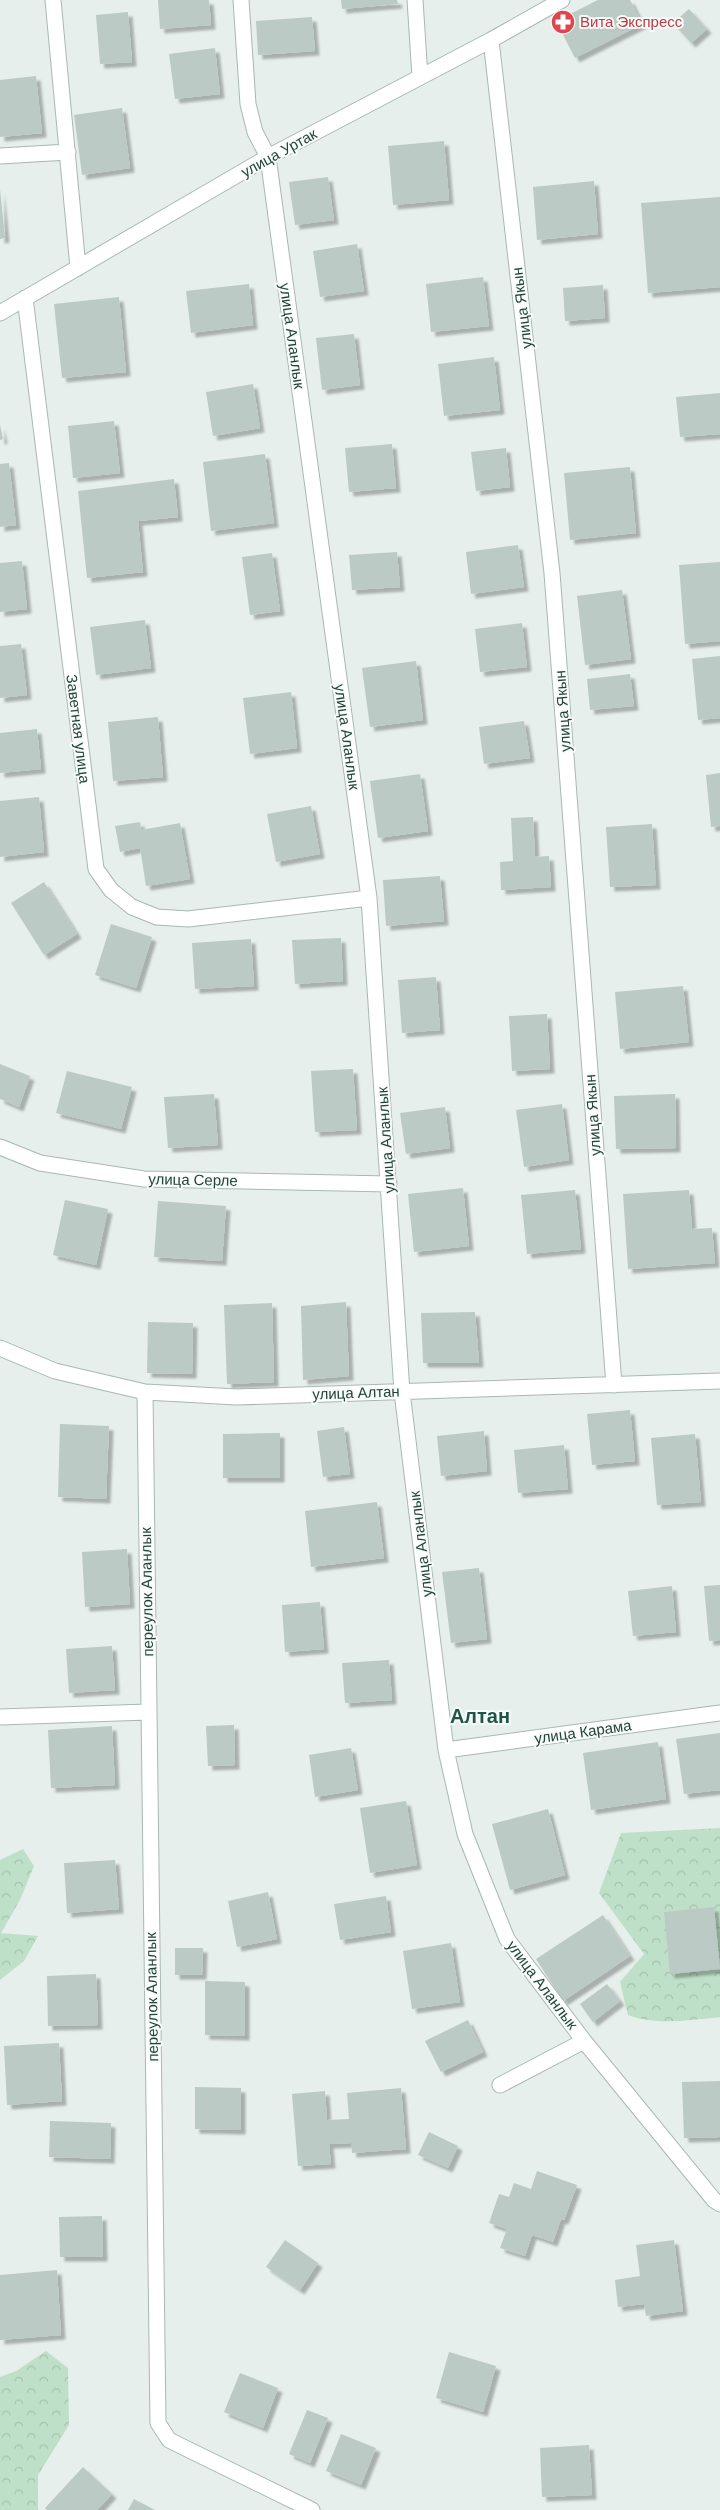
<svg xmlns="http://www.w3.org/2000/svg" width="720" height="2510" viewBox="0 0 720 2510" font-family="'DM Sans',sans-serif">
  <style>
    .forest { fill: url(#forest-crowns) }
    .building { fill: #bbcac4; filter: url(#shadow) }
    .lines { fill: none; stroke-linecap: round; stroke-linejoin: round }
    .minor-casing { stroke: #a8b8b2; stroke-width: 17 }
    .minor { stroke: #fff; stroke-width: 15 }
    .labels { text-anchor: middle; stroke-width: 4; stroke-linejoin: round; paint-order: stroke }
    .health-label { font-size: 15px; fill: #be3a42; stroke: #f7fbf9; text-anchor: start }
    .street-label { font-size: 15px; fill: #24423a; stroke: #f7fbf9 }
    .district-label { font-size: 20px; font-weight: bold; fill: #1f5548; stroke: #f7fbf9 }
  </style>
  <defs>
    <pattern id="forest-crowns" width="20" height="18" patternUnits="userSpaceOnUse" patternTransform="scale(1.25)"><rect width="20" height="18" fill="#bfe0c8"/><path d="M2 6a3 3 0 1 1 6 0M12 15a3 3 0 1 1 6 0" fill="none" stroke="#a4c1ad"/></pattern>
    <filter id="shadow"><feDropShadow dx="4.5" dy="4.5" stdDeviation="1" flood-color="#0004"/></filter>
  </defs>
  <rect width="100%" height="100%" fill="#e6efeb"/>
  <!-- forest -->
  <path class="forest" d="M720,1828V2017C689,2020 657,2026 628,2015L620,1982L644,1954L599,1893L621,1833Z
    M23,1849L34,1866L20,1900L1,1933L38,1936L24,1961L0,1980V1860Z
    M46,2351L68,2368L69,2425L38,2475V2510H0V2377L16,2371Z"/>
  <!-- building -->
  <path class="building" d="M158,0H209L211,25L160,29Z
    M341,0H397L398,4L342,9Z
    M598,0H630L642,24L575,58L556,21Z
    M689,9L707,29L691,43L673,23Z
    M128,12L132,62L100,64L96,15Z
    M312,17L315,51L258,55L256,21Z
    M215,48L220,94L175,99L169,54Z
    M36,76L42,133L0,137V80Z
    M122,108L130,168L82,175L74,115Z
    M444,141L449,200L393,205L388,146Z
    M328,177L334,220L295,225L289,182Z
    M594,181L598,234L537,240L533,187Z
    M0,189L5,238L0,239Z
    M720,197V287L648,293L641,203Z
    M357,244L364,291L320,297L313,251Z
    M483,277L489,326L431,332L426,284Z
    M249,284L253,325L191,333L186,291Z
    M603,285L605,318L565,321L563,288Z
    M119,297L126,372L62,378L54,304Z
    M354,334L360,385L322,390L316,338Z
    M494,357L500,410L444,416L438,364Z
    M253,384L260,428L213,436L206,392Z
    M720,393V434L680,437L676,397Z
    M114,421L120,473L73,478L68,426Z
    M0,425L3,439L0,440Z
    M392,444L396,488L349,492L345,448Z
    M506,448L510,487L476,491L471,452Z
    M265,454L274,523L211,531L203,462Z
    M9,463L16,525L0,527V464Z
    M630,467L636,533L570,540L564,473Z
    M174,479L178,517L138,521L143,572L87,578L78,491Z
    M518,545L524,587L471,594L466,552Z
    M397,552L400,587L352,590L349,555Z
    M272,553L280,611L250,615L242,557Z
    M22,561L27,609L0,612V563Z
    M720,562V641L685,644L679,565Z
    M622,590L631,659L585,665L577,596Z
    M145,620L151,668L96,675L90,627Z
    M522,623L527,667L480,672L475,629Z
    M21,644L27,695L0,698V646Z
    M720,656V718L698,720L692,659Z
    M416,661L423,720L370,727L362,668Z
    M630,674L634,706L590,710L587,679Z
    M291,692L297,748L250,754L243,698Z
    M158,717L163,777L113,781L108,722Z
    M524,721L530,758L484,764L479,727Z
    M37,729L41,769L0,773V733Z
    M720,773V826L711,827L706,775Z
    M420,774L428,831L378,838L370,781Z
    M39,797L44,852L0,857V801Z
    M311,806L320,854L276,862L267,814Z
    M533,817L535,857L549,856L551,887L501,890L500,862L513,861L511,818Z
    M140,822L141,830L180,823L190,879L146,886L140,848L120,852L115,826Z
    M652,824L656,885L610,887L606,827Z
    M440,876L444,921L386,926L383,880Z
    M44,882L77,934L44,955L11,903Z
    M111,924L152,937L136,988L95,975Z
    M341,938L343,981L295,984L292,940Z
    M251,939L254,986L195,989L192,943Z
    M436,977L440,1030L402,1033L398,980Z
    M683,986L689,1042L620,1049L615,992Z
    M547,1014L550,1069L512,1071L509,1016Z
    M0,1064L30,1076L19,1107L0,1099Z
    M353,1069L357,1130L315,1132L311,1071Z
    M67,1071L132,1087L121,1129L56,1113Z
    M214,1094L218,1145L168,1148L164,1097Z
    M675,1094L676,1148L616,1149L614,1096Z
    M562,1104L569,1160L524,1167L516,1110Z
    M445,1107L450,1148L406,1154L400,1113Z
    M463,1188L469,1246L414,1252L408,1194Z
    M575,1190L581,1249L527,1254L521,1195Z
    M689,1190L692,1229L712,1228L715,1263L628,1269L623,1194Z
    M65,1200L108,1209L96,1265L53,1255Z
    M158,1201L226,1206L222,1261L154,1257Z
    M346,1302L349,1376L303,1380L301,1306Z
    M272,1303L274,1382L227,1384L224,1305Z
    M475,1312L479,1363H423L421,1313Z
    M148,1322L193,1323L192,1374L147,1373Z
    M630,1410L635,1461L592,1465L587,1414Z
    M60,1424L109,1426L106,1499L58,1497Z
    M344,1427L350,1474L323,1477L317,1431Z
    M484,1431L487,1471L441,1476L437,1436Z
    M280,1433V1478H223V1434Z
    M695,1434L701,1502L657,1505L651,1438Z
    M564,1445L568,1489L518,1493L514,1450Z
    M377,1502L384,1558L311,1567L305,1511Z
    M127,1549L130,1604L85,1607L82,1552Z
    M479,1568L487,1639L451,1643L442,1572Z
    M720,1585V1640L709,1641L704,1586Z
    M672,1586L676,1632L633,1636L628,1591Z
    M320,1602L324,1649L285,1652L282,1605Z
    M112,1646L115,1690L69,1693L66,1649Z
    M389,1660L392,1700L345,1703L342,1663Z
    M234,1725L235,1765L208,1766L206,1726Z
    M112,1726L115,1785L51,1788L48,1730Z
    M720,1733V1790L684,1794L676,1739Z
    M658,1742L666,1799L591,1810L583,1753Z
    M351,1748L358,1790L315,1797L309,1755Z
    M406,1801L417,1865L370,1873L360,1808Z
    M548,1809L565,1875L510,1890L492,1824Z
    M115,1860L119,1909L67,1913L64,1863Z
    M268,1892L277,1939L237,1947L228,1901Z
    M386,1896L391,1932L340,1940L334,1904Z
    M714,1907L720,1969L670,1974L664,1912Z
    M603,1915L630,1956L563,2001L536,1959Z
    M451,1943L460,2002L412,2009L403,1951Z
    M175,1948H203L202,1975H175Z
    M96,1974L98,2025L48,2026L47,1976Z
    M205,1981L245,1982V2036L205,2035Z
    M607,1984L620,2001L593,2022L580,2004Z
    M468,2020L483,2052L441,2072L425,2041Z
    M59,2043L62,2101L7,2105L4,2046Z
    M720,2081V2137L684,2138L682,2082Z
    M195,2087L241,2088V2130L195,2129Z
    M401,2088L406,2149L352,2153L351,2143L329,2144L331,2164L298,2166L292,2094L325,2091L327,2120L349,2119L347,2093Z
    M50,2121L111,2123L110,2159L49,2157Z
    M429,2132L458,2146L448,2168L418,2155Z
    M537,2171L577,2185L564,2220L561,2219L553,2242L532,2235L525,2256L500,2248L507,2229L489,2223L499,2194L509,2197L514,2183L531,2189Z
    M102,2216L103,2257H60L59,2217Z
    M285,2240L318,2263L300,2290L266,2267Z
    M674,2240L683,2311L646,2316L644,2304L618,2307L615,2280L640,2276L636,2245Z
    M57,2270L61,2335L0,2340V2275Z
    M449,2352L496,2366L483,2412L436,2398Z
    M240,2373L278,2388L263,2428L224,2412Z
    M307,2410L328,2418L310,2463L289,2454Z
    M341,2434L376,2448L361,2485L326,2471Z
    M589,2445L592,2495L542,2497L540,2448Z
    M83,2467L112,2494L97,2510H47L45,2508Z
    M134,2499L155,2510H128Z"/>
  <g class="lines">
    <!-- minor casing -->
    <g class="minor-casing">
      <path id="minor" d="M53,0L78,268
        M241,0L248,104L255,132L268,157L369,898L402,1392L446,1750L465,1834L507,1939L584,2041L714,2200L720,2204
        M415,0L420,77
        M491,40L552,573L614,1385
        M0,156L68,152
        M25,298L96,869L111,890L132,907L157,917L188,919L369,898
        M0,313L268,157L491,40L562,0
        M0,1147L40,1163L144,1179L389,1184
        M0,1348L55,1371L145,1392L237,1397L720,1381
        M145,1392L158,2423L169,2440L179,2445L312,2510
        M0,1717L148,1712
        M446,1750L720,1713
        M500,2085L584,2041"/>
    </g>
    <!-- minor -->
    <use href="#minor" class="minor"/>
  </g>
  <!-- icons -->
  <defs>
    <g id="pharmacy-disc" transform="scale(1.25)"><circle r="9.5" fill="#e0444e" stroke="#f7fbf9"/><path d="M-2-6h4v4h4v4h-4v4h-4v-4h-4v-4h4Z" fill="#fff"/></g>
  </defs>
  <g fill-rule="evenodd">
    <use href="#pharmacy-disc" x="563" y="22"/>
  </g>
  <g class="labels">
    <!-- health labels -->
    <g class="health-label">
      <text x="580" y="27">Вита Экспресс</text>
    </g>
    <!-- street labels -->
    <g class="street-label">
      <text transform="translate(279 153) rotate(-29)" y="5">улица Уртак</text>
      <text transform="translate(522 308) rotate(-97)" y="5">улица Якын</text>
      <text transform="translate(292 336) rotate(82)" y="5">улица Аланлык</text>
      <text transform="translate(563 711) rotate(-94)" y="5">улица Якын</text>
      <text transform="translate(78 729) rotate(83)" y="5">Заветная улица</text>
      <text transform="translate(347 737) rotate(82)" y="5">улица Аланлык</text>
      <text transform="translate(593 1115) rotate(-94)" y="5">улица Якын</text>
      <text transform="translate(386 1140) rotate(-94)" y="5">улица Аланлык</text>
      <text transform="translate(193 1180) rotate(1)" y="5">улица Серле</text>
      <text transform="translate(356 1393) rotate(-2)" y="5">улица Алтан</text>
      <text transform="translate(421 1544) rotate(-97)" y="5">улица Аланлык</text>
      <text transform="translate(147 1592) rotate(-91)" y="5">переулок Аланлык</text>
      <text transform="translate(583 1732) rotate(-8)" y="5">улица Карама</text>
      <text transform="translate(542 1985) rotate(53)" y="5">улица Аланлык</text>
      <text transform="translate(152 1997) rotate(-91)" y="5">переулок Аланлык</text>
    </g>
    <!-- district labels -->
    <g class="district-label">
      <text x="480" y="1723">Алтан</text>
    </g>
  </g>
</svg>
